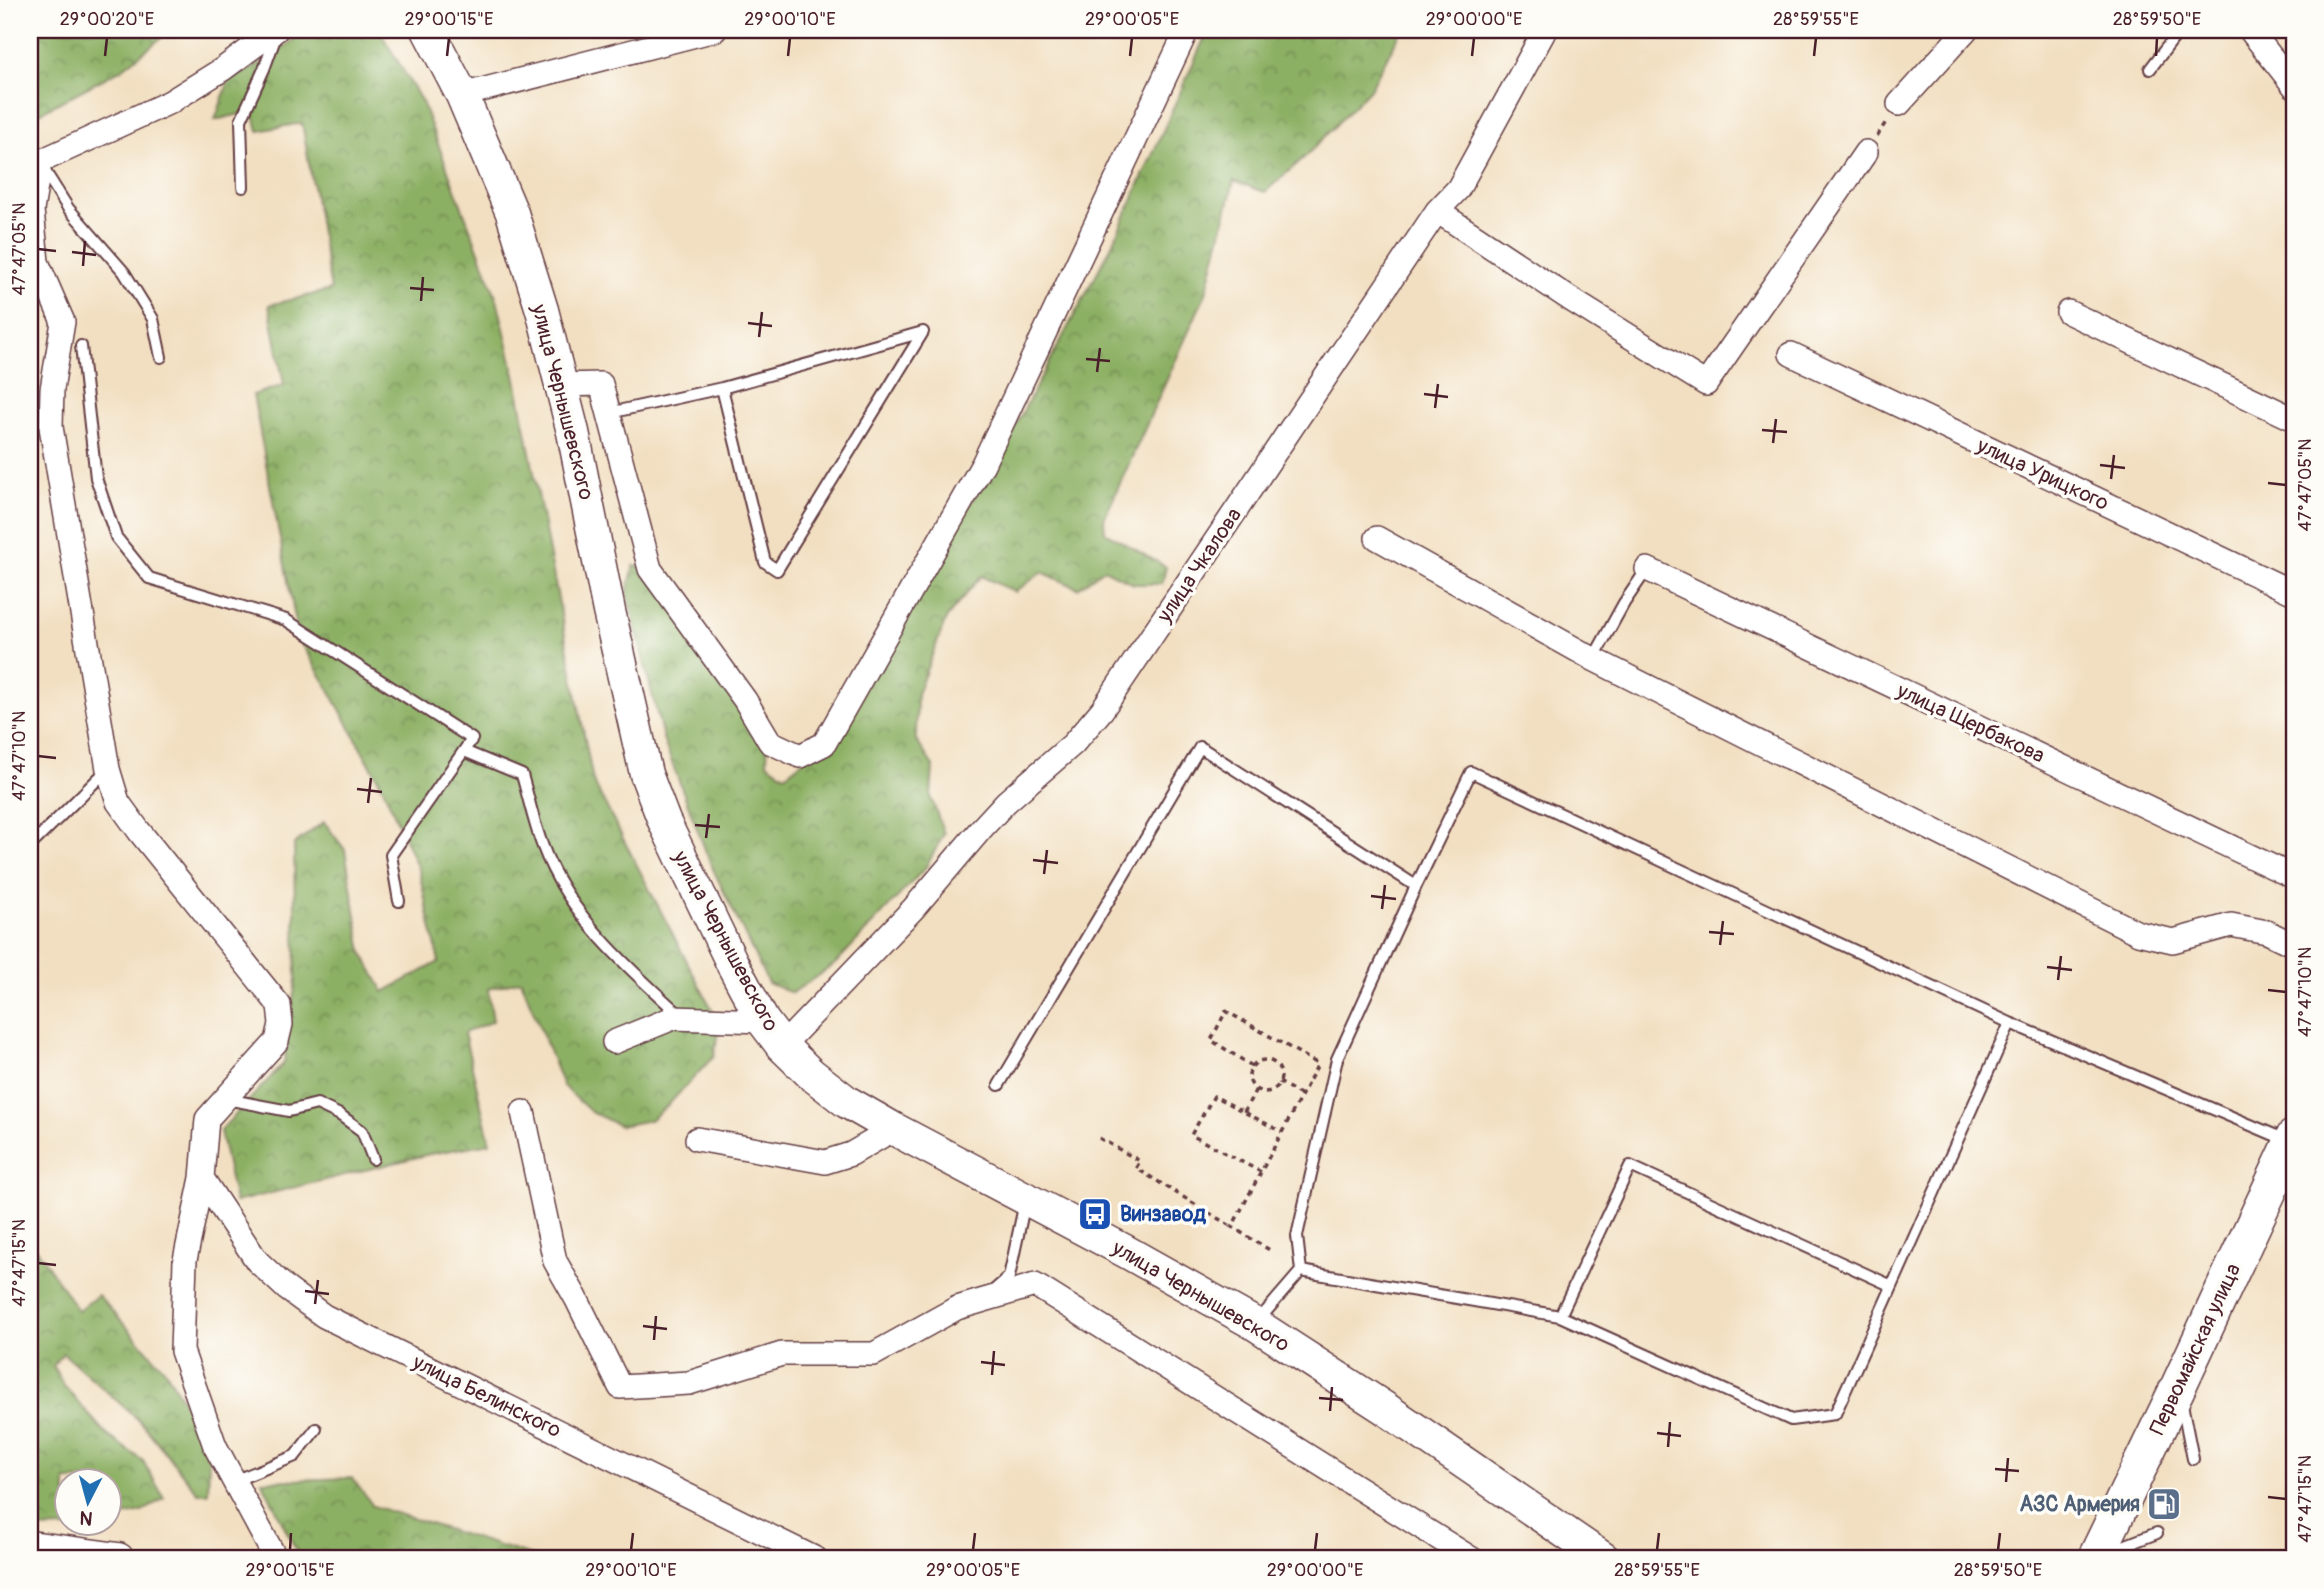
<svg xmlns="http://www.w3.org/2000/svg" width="2324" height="1589" viewBox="0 0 2324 1589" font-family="Pangolin,sans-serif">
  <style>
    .forest { fill: url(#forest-crowns); stroke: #6b6848; stroke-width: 2 }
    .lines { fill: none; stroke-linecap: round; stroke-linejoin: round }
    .lane-casing { stroke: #633c42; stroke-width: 14 }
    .street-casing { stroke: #633c42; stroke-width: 26 }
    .secondary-casing { stroke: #633c42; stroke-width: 35 }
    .primary-casing { stroke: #633c42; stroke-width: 38 }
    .path { stroke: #633c42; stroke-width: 3.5; stroke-dasharray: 5 5; stroke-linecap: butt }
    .lane { stroke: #fff; stroke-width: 10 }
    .street { stroke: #fff; stroke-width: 23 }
    .secondary { stroke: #fff; stroke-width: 32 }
    .primary { stroke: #fff; stroke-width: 35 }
    .ticks { fill: none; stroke: #4a1f2b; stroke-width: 2.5 }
    .labels { text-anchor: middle; stroke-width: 7; stroke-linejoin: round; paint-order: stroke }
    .street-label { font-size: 21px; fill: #4a1f2b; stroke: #fdfcf7 }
    .transit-label { font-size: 21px; font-weight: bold; fill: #164399; stroke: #fdfcf7; text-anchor: start }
    .service-label { font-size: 21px; font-weight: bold; fill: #4e5e75; stroke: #fdfcf7; text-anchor: end }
    .neatline { fill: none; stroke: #4a1f2b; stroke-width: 2.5 }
    .ticks-label { font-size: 18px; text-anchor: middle; fill: #4a1f2b }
  </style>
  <defs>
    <pattern id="forest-crowns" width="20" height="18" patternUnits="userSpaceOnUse" patternTransform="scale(1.75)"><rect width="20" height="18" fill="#8cb064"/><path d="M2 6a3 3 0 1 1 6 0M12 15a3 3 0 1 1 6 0" fill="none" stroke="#748f53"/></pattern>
  </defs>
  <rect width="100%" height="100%" fill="#fdfcf7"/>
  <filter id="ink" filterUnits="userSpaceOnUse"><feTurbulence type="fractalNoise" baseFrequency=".0143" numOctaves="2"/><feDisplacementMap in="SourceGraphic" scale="14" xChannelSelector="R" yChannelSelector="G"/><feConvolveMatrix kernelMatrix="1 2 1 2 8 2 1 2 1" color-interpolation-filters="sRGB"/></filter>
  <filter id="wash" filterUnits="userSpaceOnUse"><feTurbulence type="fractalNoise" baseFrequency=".00686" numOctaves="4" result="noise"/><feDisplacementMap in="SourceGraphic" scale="28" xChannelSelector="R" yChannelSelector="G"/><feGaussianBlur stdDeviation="1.57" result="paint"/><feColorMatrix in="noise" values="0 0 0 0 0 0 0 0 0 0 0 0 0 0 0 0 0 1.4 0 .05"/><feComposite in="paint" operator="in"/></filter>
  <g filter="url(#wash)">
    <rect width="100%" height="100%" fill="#f2dfc1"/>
    <!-- forest -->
    <path class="forest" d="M30,30H171L122,69L30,118Z
      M304,30H379L422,102L497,299L516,379L593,781L720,1025L714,1056L669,1104L650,1120L620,1126L591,1112L563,1086L521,980L488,989L493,1021L464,1033L490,1143L430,1154L235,1202L220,1131L284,1063L296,979L294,844L324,822L345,850L362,952L384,992L439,962L419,871L383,788L326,684L299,640L253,395L284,385L269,305L331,290L302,123L258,131L253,111L215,120L229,80C257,67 282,51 304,30Z
      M1208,30H1402L1370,89L1307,155L1265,192L1234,181L1206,293L1104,519L1105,532L1166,567L1162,584H1134L1104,569L1078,588L1042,572L1015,592L981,576L947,617L917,694L916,740L933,766L931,797L944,834L926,867L835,964L792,993L768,983L711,865L664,742L627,593L634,566L650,569L768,738L767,763L785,775L824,744L999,456L1113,243Z
      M30,1239L78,1311L98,1295L166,1371L193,1419L209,1461L208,1493H198L141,1422L63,1353L53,1366L64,1386L106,1434L143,1461L164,1498L142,1512L109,1519L108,1480H66V1522L94,1523L70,1528L30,1529Z
      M352,1478L373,1506L541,1559H332L298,1554L262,1481Z"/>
  </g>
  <g filter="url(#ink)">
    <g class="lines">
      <!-- lane casing -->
      <g class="lane-casing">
        <path id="lane" d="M2150,69L2180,30
          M41,165L68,208L124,272L153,319L161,357
          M243,187L241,120L264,69L276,36
          M81,346L96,478L116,537L149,578L286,620L472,739L391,855L399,901
          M722,388L765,562L777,570L923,332
          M609,413L722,388L923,332
          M1593,659L1624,603L1647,569
          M464,751L522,775C529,799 534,824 543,847C569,916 628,968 681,1016
          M30,846L108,769
          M2010,1023L1835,1414L1791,1420L1560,1316L1301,1271L1297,1236L1337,1059L1416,886L1471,772L2010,1023L2286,1140
          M999,1085L1200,747L1416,886
          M226,1099L289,1111L317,1104L340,1115L362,1131L373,1159
          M992,1292L1009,1277L1025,1202
          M1560,1316L1630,1166L1892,1286
          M1257,1322L1301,1271
          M2182,1404L2193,1459
          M234,1481L295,1456L316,1429
          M2108,1552L2157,1533"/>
      </g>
      <!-- street casing -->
      <g class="street-casing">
        <path id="street" d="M2250,30L2294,86
          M462,95L715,30
          M1899,104L1966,30
          M40,162L32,210L37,262L63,322L52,389L51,427L108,769L118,802L139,831L279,1005L281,1024L277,1041L207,1119L202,1178L185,1260L182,1351L215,1446L276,1559
          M30,166L170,102L223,69L276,30
          M1437,211L1570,299L1706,384L1866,152
          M2068,312L2294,419
          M1791,354L2294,593
          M561,385L601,384L650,569L745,700L770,742L800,756L824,744L983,464L1187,30
          M1377,538L1593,659L2138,933L2173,941L2231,925L2267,932L2294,945
          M1647,569L2294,877
          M614,1042L673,1018L763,1021
          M782,1046L913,909L981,829L1006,802L1073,744L1102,710L1437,211L1458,189L1545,30
          M523,1112L555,1261L576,1298L620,1387L689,1383L782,1354H874L957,1308L1035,1285L1472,1559
          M697,1139L825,1162L851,1154L894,1129
          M202,1178L257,1261L287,1289L324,1316L816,1559"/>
      </g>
      <!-- secondary casing -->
      <g class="secondary-casing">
        <path id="secondary" d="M428,30L462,95L512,213L542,310L573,432L609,611L646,774L664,821L733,965L763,1021L782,1046L811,1074L847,1102L894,1129L1125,1251L1255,1324L1386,1409L1604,1559
          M30,1547L118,1559"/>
      </g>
      <!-- primary casing -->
      <g class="primary-casing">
        <path id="primary" d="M2095,1559L2178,1387L2294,1137"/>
      </g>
      <!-- path -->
      <path class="path" d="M1877,136L1886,122
        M1249 1076a16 16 0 1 1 32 0a16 16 0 1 1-32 0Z
        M1252,1066L1211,1040L1226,1011L1318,1064L1232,1227L1273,1252
        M1279,1082L1301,1095
        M1244,1112L1256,1089
        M1099,1138L1140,1161L1136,1168L1232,1227
        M1261,1172L1191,1135L1214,1096L1282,1132"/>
      <!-- lane -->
      <use href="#lane" class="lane"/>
      <!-- street -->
      <use href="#street" class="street"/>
      <!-- secondary -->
      <use href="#secondary" class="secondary"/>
      <!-- primary -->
      <use href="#primary" class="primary"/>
    </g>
  </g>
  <!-- ticks -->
  <path class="ticks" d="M105,56L107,38M447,56L449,38M788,56L790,38M1130,56L1132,38M1472,56L1474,38M1814,56L1816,38M2156,56L2157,38M38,249L56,251M72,252L96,255M83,266L85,241M410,288L434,290M421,301L423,277M748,323L772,326M759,337L762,312M1086,359L1110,361M1097,372L1100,348M1424,394L1448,397M1435,408L1438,384M1762,430L1787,432M1773,443L1776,419M2100,465L2125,468M2111,479L2114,455M2268,483L2286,485M38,756L56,758M357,789L382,792M368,803L371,778M695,825L720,827M706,838L709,814M1033,860L1058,863M1044,874L1047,850M1371,896L1396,899M1382,909L1385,885M1709,932L1734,934M1720,945L1723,921M2047,967L2072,970M2058,980L2061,956M2268,990L2286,992M38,1263L56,1265M305,1291L329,1294M315,1304L318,1280M643,1326L667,1329M654,1340L656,1316M981,1362L1005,1365M992,1375L994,1351M1319,1398L1343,1400M1330,1411L1332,1387M1657,1433L1681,1436M1668,1447L1670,1422M1995,1469L2019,1471M2006,1482L2008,1458M2268,1497L2286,1499M290,1550L291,1533M631,1550L633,1533M973,1550L975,1533M1315,1550L1317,1533M1657,1550L1659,1533M1998,1550L2000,1533"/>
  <!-- icons -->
  <defs>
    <g id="bus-square" transform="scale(1.75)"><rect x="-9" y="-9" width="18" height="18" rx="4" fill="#1a4fb4" stroke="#fdfcf7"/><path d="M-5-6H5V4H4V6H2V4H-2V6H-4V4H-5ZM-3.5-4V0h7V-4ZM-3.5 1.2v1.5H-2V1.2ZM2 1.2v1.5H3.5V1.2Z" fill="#fff"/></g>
    <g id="fuel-square" transform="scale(1.75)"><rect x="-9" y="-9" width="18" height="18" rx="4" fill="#5c6f8a" stroke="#fdfcf7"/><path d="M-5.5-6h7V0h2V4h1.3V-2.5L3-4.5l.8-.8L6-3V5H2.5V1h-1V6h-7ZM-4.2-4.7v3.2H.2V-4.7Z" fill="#fff"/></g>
  </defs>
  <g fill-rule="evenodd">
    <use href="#bus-square" x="1095" y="1214"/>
    <use href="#fuel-square" x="2164" y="1504"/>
  </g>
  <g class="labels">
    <!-- street labels -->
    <g class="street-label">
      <text transform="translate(563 402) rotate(76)" y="7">улица Чернышевского</text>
      <text transform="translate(2043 474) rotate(25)" y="7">улица Урицкого</text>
      <text transform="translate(1199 565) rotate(-56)" y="7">улица Чкалова</text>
      <text transform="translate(1971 723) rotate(25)" y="7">улица Щербакова</text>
      <text transform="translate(726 941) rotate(62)" y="7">улица Чернышевского</text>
      <text transform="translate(1201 1296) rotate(30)" y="7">улица Чернышевского</text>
      <text transform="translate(2195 1349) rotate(-65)" y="7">Первомайская улица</text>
      <text transform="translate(487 1396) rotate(26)" y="7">улица Белинского</text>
    </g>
    <!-- transit labels -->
    <g class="transit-label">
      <text x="1120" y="1221">Винзавод</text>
    </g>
    <!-- service labels -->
    <g class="service-label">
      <text x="2140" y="1511">АЗС Армерия</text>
    </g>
  </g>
  <!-- margin -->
  <rect width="2324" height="1589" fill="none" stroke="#fdfcf7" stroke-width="77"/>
  <!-- north arrow -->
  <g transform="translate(88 1502) rotate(186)"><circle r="33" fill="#fdfcf7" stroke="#b5a4a5" stroke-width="2"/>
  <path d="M0-5L12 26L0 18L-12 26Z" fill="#1f6fb2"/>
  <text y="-10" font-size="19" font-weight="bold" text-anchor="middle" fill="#4a1f2b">N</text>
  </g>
  <rect x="38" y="38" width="2248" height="1512" class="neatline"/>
  <g class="ticks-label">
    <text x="107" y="25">29°00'20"E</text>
    <text x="449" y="25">29°00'15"E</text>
    <text x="790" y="25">29°00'10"E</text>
    <text x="1132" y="25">29°00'05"E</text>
    <text x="1474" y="25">29°00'00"E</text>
    <text x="1816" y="25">28°59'55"E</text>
    <text x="2157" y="25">28°59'50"E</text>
    <text transform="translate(19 249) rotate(-90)" y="6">47°47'05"N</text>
    <text transform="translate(2305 485) rotate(-90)" y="6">47°47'05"N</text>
    <text transform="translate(19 756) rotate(-90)" y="6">47°47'10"N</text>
    <text transform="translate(2305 992) rotate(-90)" y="6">47°47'10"N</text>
    <text transform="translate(19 1263) rotate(-90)" y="6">47°47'15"N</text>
    <text transform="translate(2305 1499) rotate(-90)" y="6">47°47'15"N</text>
    <text x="290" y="1576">29°00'15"E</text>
    <text x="631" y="1576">29°00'10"E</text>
    <text x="973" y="1576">29°00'05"E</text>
    <text x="1315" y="1576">29°00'00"E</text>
    <text x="1657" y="1576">28°59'55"E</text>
    <text x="1998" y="1576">28°59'50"E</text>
  </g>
</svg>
